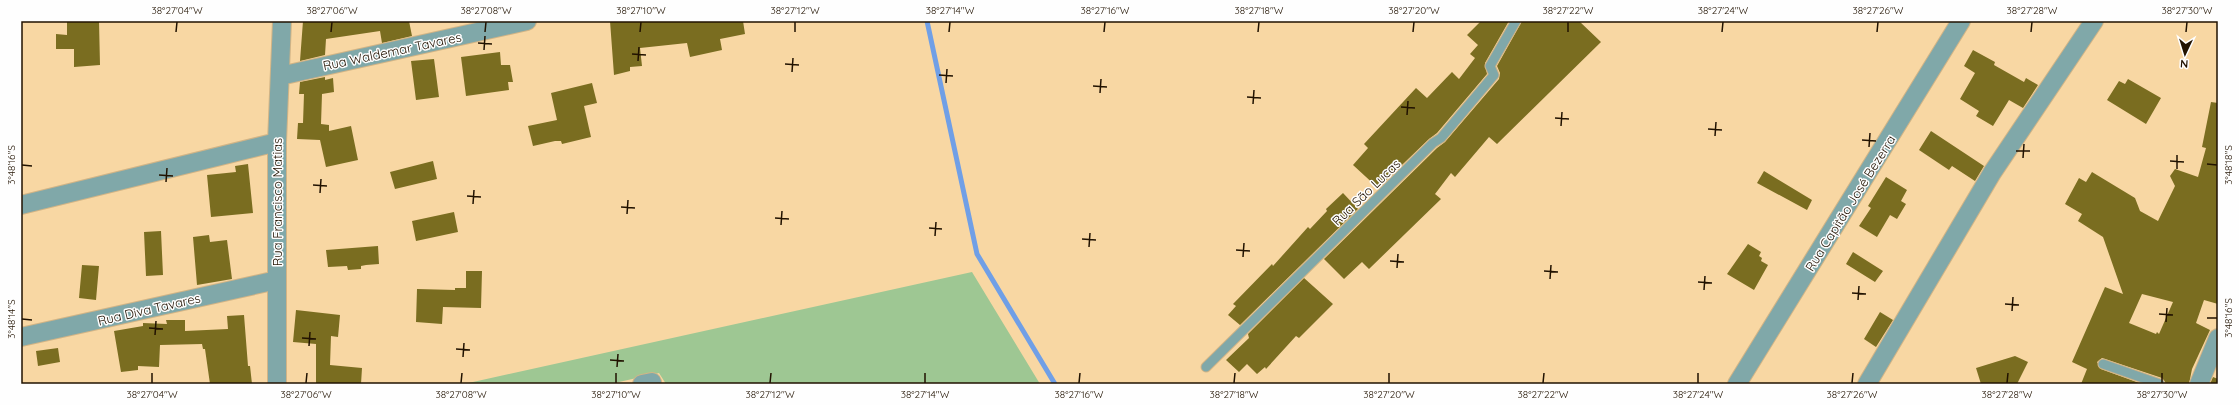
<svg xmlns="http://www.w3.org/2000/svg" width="2239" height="405" viewBox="0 0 2239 405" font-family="Quicksand,sans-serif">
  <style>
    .green { fill: #9ec793 }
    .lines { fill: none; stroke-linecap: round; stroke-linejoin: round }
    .stream { stroke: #709fe6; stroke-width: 5 }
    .building { fill: #7a6d20; fill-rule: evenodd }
    .service-casing { stroke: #d1b486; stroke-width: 11 }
    .minor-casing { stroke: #d1b486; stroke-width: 20 }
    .service { stroke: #80a8a9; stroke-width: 9 }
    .minor { stroke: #80a8a9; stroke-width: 18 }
    .ticks { fill: none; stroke: #211200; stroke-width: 1.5 }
    .labels { text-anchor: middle; stroke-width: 3; stroke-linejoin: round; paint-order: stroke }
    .street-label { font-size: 13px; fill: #211200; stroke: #fefefe }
    .neatline { fill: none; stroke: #211200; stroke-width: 1.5 }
    .ticks-label { font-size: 10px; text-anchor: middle; fill: #211200 }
  </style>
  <rect width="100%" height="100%" fill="#f8d7a3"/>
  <!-- green -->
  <path class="green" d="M972,272L1040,384H666L659,373L610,384H464Z"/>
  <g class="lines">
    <!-- stream -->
    <path class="stream" d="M927,21L977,254L1055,384"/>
  </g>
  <!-- building -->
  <path class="building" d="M67,21H99L100,65L74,67V49H56V34L67,35Z
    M303,21H409L412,36L382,43L380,31L326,39L325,55L300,61Z
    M610,21H743L745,34L720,39L722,50L690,57L687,43L640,48L642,66L630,67V71L614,75Z
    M1481,21H1509L1485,63L1487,74L1437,133L1429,139L1378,188L1353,165L1368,148L1364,144L1416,88L1427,98L1452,72L1459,79L1475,58L1470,54L1478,45L1467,35Z
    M1522,21H1579L1601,42L1497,144L1489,137L1455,177L1451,173L1435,194L1441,199L1369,269L1362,262L1344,279L1324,259L1437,148L1445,142L1499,79L1500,73L1497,66Z
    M1973,50L1995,62L1994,65L2024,82L2026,78L2038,85L2023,108L2009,100L1993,126L1976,116L1979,111L1960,99L1975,73L1964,66Z
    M500,52L501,65H510L513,82H508L509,90L466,96L461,57Z
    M434,59L439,97L416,100L411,61Z
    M325,77V80L333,78L334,92L322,94L321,124L329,125V131L351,126L358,160L326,167L320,140L297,139L298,123H303L304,94H299L300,82Z
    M2128,79L2161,98L2146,124L2107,100L2119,81L2125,84Z
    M592,83L597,103L584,106L591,137L562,144L561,141H555L533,146L528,126L557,120L551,93Z
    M2211,102L2218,103V304L2204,300L2196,323L2210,330L2192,369L2189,384H2166L2162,378L2102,358L2097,362L2101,369L2142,384H2081L2087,369L2072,362L2105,287L2123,294L2103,237L2078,221L2082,214L2065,204L2079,178L2086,182L2092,172L2135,198L2140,211L2158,221L2175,186L2170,176L2175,169L2198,177L2206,148L2202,147ZM2142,294L2173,302L2159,334L2157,332L2156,334L2129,323Z
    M1931,131L1984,166L1975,181L1952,166L1949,170L1919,150Z
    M433,161L437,179L395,189L390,172Z
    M248,164L253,213L211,217L207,175L236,172L235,166Z
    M1764,171L1812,200L1807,210L1757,183Z
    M1886,177L1907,190L1901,201L1906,204L1897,219L1890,215L1877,237L1859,226L1871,208L1868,206Z
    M1343,193L1358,209L1240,325L1228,315L1236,306L1233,304L1272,264L1273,266L1308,227L1310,229L1327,211L1326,209Z
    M454,212L458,232L416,241L412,221Z
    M161,231L163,275L146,276L144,232Z
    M209,235L210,242L227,240L232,279L197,285L193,237Z
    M1748,244L1761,252L1759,256L1762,258L1761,261L1768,265L1754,290L1727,274Z
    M378,246L379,264L366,265L361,266V269L348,270L347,266L328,267L326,250Z
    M1853,252L1883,271L1875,282L1846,264Z
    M82,265L99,266L96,300L79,298Z
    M466,271H482L481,308L443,307L442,324L416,322L417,289L455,290V288H466Z
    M1304,278L1333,304L1299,338L1296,336L1266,369L1265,367L1257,374L1247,364L1239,372L1226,360L1249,338L1248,334Z
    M296,310L340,315L338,337L331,336L330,365L362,368L361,384H316V344L293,342Z
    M1880,312L1893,320L1876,347L1864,339Z
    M244,315L248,366H250L252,384H210L205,349H203L202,344L160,345L159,367L138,366V370L121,372L114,331L143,326V323L167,324L166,320H185V331L228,329L227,316Z
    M58,348L60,362L38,366L36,351Z
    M2015,356L2028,362L2017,384H1981L1976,368Z
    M2213,377L2218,379V384H2210Z"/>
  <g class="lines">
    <!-- service casing -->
    <g class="service-casing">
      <path id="service" d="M2103,364L2160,384
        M1206,367L1433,143L1441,138L1494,75L1490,66L1516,21"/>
    </g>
    <!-- minor casing -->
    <g class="minor-casing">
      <path id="minor" d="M280,76L527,21
        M21,205L277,142
        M21,337L277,280
        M277,384V142L282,21
        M642,384L652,382
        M1737,384L1961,21
        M1867,384L1992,173L2094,21
        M2199,384L2218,338"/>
    </g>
    <!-- service -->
    <use href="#service" class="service"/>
    <!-- minor -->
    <use href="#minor" class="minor"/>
  </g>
  <!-- ticks -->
  <path class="ticks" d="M176,32L177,22M331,32L332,22M485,32L486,22M640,32L641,22M795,32V22M949,32L950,22M1104,32L1105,22M1258,32L1259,22M1413,32L1414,22M1568,32V22M1722,32L1723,22M1877,32L1878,22M2031,32L2032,22M2186,32L2187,22M478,43L492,44M484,50L485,36M632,54L646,55M638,61L639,47M785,64L799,65M792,72L793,58M939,75L953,76M946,83L947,69M1093,86L1107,87M1100,93L1101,79M1247,97L1261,98M1253,104L1254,90M1401,107L1415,108M1407,115L1408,101M1555,118L1569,119M1561,126L1562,112M1708,129L1722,130M1715,136L1716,122M1862,140L1876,141M1869,147L1870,133M2016,151H2030M2023,158L2024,144M2170,161L2184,162M2207,164L2217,165M22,165L32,166M2177,169V155M159,175L173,176M166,182L167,168M313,185L327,186M320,193L321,179M467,196L481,197M473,204L474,190M621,207L635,208M627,214L628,200M775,218L789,219M781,225L782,211M929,228L942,229M935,236L936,222M1082,239L1096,240M1089,247L1090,233M1236,250L1250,251M1243,257L1244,243M1390,261L1404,262M1397,268L1398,254M1544,271L1558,272M1550,279L1551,265M1698,282L1712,283M1704,290L1705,276M1852,293L1866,294M1858,300L1859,286M2005,304L2019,305M2012,311L2013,297M2159,314L2173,315M2207,318H2217M22,319L32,320M2166,322L2167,308M149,328L163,329M155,335L156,321M302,338L316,339M309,346L310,332M456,349L470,350M463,357L464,343M610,360L624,361M617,367L618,354M152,383V373M306,383L307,373M461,383L462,373M616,383V373M770,383L771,373M925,383V373M1079,383L1080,373M1234,383L1235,373M1389,383V373M1543,383L1544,373M1698,383V373M1852,383L1853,373M2007,383L2008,373M2162,383V373"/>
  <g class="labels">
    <!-- street labels -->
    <g class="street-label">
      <text transform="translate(392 51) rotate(-12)" y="5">Rua Waldemar Tavares</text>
      <text transform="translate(1366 192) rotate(-44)" y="5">Rua São Lucas</text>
      <text transform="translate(277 202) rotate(-90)" y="5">Rua Francisco Matias</text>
      <text transform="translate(1850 203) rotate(-58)" y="5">Rua Capitão José Bezerra</text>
      <text transform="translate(149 309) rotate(-13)" y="5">Rua Diva Tavares</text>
    </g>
  </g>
  <!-- border -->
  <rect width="2239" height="405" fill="none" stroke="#fefefe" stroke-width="44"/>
  <!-- north arrow -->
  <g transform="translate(2185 54) rotate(184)" stroke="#fefefe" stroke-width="3" paint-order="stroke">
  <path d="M0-3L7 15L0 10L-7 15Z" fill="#211200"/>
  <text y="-6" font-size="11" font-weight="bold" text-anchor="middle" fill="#211200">N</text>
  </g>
  <rect x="22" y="22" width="2195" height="361" class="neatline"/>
  <g class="ticks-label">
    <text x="177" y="14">38°27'04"W</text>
    <text x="332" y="14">38°27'06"W</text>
    <text x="486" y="14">38°27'08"W</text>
    <text x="641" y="14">38°27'10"W</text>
    <text x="795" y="14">38°27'12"W</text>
    <text x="950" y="14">38°27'14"W</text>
    <text x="1105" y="14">38°27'16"W</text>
    <text x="1259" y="14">38°27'18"W</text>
    <text x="1414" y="14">38°27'20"W</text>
    <text x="1568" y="14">38°27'22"W</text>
    <text x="1723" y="14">38°27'24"W</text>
    <text x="1878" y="14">38°27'26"W</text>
    <text x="2032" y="14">38°27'28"W</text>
    <text x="2187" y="14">38°27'30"W</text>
    <text transform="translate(2228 165) rotate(-90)" y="4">3°48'18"S</text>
    <text transform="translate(11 165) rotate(-90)" y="4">3°48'16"S</text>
    <text transform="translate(2228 318) rotate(-90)" y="4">3°48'16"S</text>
    <text transform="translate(11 319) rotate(-90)" y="4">3°48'14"S</text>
    <text x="152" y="398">38°27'04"W</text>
    <text x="306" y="398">38°27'06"W</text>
    <text x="461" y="398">38°27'08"W</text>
    <text x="616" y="398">38°27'10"W</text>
    <text x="770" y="398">38°27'12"W</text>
    <text x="925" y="398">38°27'14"W</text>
    <text x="1079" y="398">38°27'16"W</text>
    <text x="1234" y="398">38°27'18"W</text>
    <text x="1389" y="398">38°27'20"W</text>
    <text x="1543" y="398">38°27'22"W</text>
    <text x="1698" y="398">38°27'24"W</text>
    <text x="1852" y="398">38°27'26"W</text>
    <text x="2007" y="398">38°27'28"W</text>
    <text x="2162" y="398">38°27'30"W</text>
  </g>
</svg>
